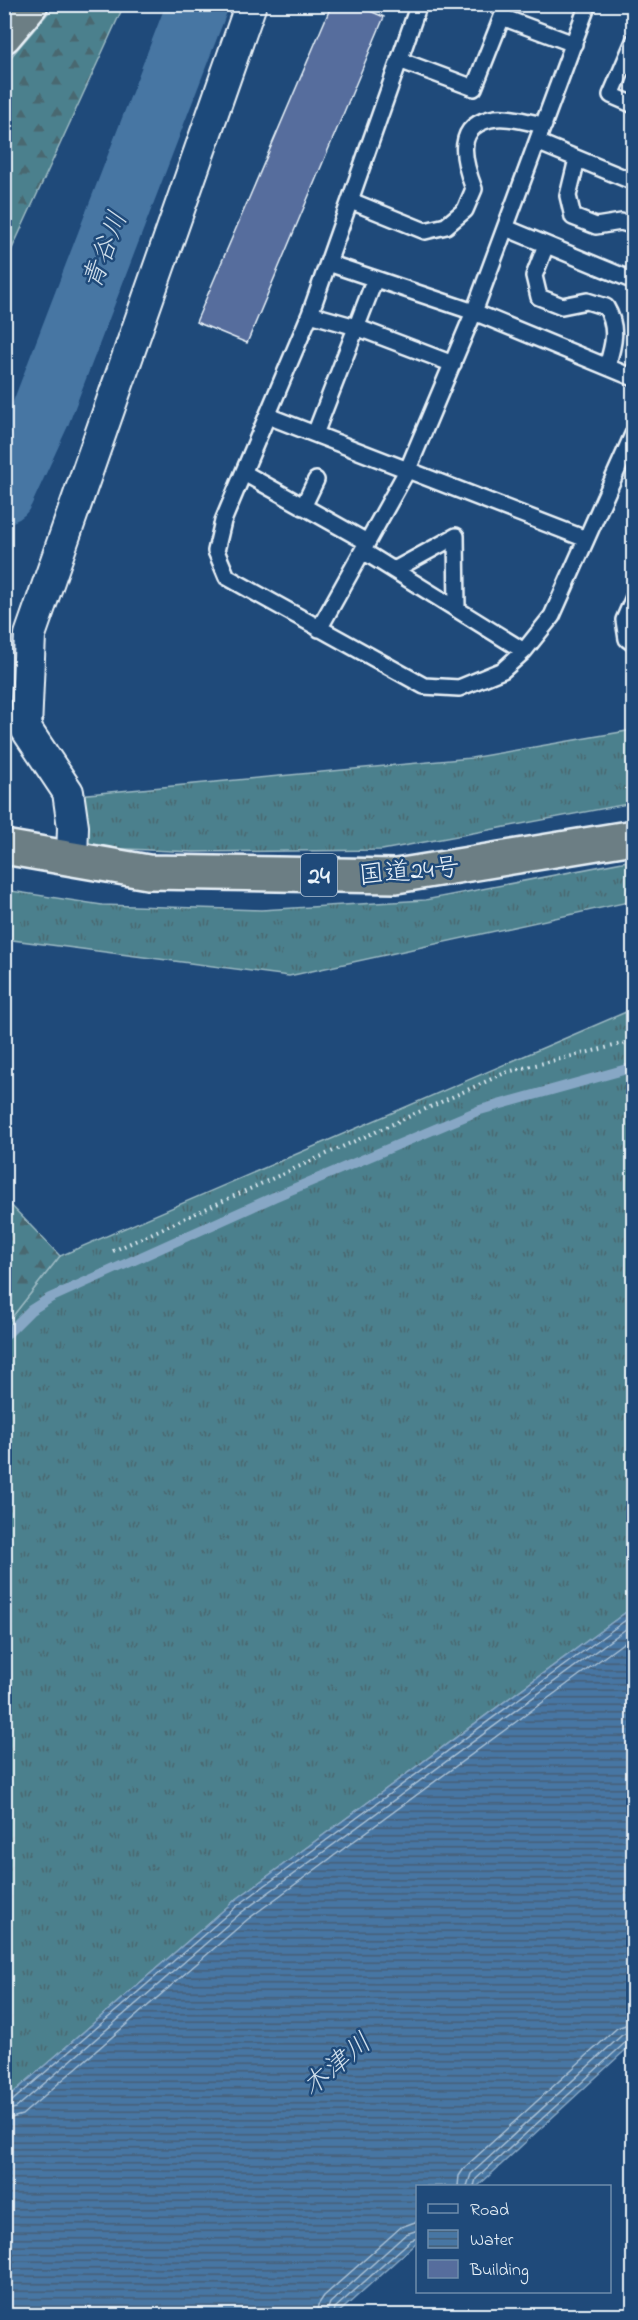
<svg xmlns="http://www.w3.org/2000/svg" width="638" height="2320" viewBox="0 0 638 2320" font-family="'Indie Flower','Klee One',sans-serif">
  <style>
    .grass { fill: url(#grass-tufts); stroke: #9ab8c2; stroke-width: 1.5 }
    .forest { fill: url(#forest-firs); stroke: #9ab8c2; stroke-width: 1.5 }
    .water { fill: url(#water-rules); stroke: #87a7c5; stroke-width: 1.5 }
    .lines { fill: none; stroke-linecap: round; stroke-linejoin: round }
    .shore { stroke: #a8c0d6; stroke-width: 1.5 }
    .stream { stroke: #87a7c5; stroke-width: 10 }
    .river { stroke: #4776a3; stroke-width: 60 }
    .building { fill: #566d9d; stroke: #e8f1f8; stroke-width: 1.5 }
    .lane-casing { stroke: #e8f1f8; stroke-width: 20 }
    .street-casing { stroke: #e8f1f8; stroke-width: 34 }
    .highway-casing { stroke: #e8f1f8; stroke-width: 38 }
    .path { stroke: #e8f1f8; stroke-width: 4; stroke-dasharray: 1.5 4.5; stroke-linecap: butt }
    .lane { stroke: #1f4a7a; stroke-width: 15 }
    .street { stroke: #1f4a7a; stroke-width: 30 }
    .highway { stroke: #6c7e84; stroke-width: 33 }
    .labels { text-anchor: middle; stroke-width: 5; stroke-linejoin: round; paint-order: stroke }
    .shield { fill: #1f4a7a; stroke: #acbfd2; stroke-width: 1.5 }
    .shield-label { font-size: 24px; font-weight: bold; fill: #e8f1f8 }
    .street-label { font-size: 26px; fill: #e8f1f8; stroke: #1f4a7a }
    .water-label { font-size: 27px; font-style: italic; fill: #d0dfeb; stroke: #1f4a7a }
  </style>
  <defs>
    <pattern id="grass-tufts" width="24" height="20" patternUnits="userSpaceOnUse" patternTransform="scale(1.5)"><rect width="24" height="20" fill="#4c808d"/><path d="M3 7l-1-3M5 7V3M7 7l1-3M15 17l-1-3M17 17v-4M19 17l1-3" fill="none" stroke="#49676f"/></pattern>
    <pattern id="forest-firs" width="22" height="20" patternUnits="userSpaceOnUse" patternTransform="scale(1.5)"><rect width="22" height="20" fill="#4c808d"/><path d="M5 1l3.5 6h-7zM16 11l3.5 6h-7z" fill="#49676f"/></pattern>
    <pattern id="water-rules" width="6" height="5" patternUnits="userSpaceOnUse" patternTransform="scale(1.5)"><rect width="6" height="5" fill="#4776a3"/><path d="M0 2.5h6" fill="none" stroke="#465f76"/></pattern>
  </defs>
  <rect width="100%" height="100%" fill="#1f4a7a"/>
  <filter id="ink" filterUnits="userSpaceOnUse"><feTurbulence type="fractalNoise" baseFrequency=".0167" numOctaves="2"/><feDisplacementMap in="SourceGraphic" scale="12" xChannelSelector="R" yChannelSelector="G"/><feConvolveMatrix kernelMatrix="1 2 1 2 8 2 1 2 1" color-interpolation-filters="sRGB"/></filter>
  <g filter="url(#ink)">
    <!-- grass -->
    <path class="grass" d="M633,730V803L382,850L194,852L83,847L78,795L471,758Z
      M633,860V901L289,976L5,939V890L102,905L261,910L425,900Z
      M633,1009V1607L234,1901L5,2100V1326L60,1256Z"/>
    <!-- forest -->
    <path class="forest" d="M55,5H124L5,264V64Z
      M5,1199L60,1256L5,1326Z"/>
    <!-- water -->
    <path class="water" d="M633,1607V2043L478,2186H418L417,2242L336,2315H5V2100L234,1901Z"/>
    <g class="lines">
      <!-- shore -->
      <path class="shore" d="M4,2104L11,2102L237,1906L634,1614
        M4,2111L16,2108L242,1912L634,1623
        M4,2120L22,2115L248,1919L634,1635
        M458,2186L459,2176L465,2167L617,2028L634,2022
        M467,2186L471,2174L622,2035L634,2031
        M474,2186L476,2179L627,2041L634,2039
        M316,2316L318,2305L324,2296L401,2227L418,2221
        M325,2316L330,2303L406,2234L418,2230
        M333,2316L335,2308L411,2240L418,2238"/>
      <!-- stream -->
      <path class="stream" d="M4,1337L31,1310L50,1298L274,1197L480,1110L634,1067"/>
      <!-- river -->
      <path class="river" d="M4,493L40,415L198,4"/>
    </g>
    <!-- building -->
    <path class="building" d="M332,4H354L384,17L247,343L196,322Z"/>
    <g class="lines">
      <!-- lane casing -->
      <g class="lane-casing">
        <path id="lane" d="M419,4L310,314L223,521L216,551L227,577L424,686L459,688L503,670L524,651L552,616L634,432
          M634,41L611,95L634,105
          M399,60L474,88L502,17L574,44
          M537,142L634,182
          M577,159L568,196L573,217L596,226L621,222L634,226
          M351,201L425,231L446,226L465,210L474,189C463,160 453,124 496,118C511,116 530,123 544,125
          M506,228L634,281
          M546,245L534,276L539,297L562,306L587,301L606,307C618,327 614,344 607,366
          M328,263L474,312L634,378
          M310,314L356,327L453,364
          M268,416L586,539
          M315,434L375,279
          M244,473L367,542
          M303,507L316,480
          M363,551L524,651
          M394,570L456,536L457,609
          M634,597L624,620L627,639L634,644
          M319,629L408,469L474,312L588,4"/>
      </g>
      <!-- street casing -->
      <g class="street-casing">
        <path id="street" d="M72,860L73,827L68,792L26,729L30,635L251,4"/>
      </g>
      <!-- highway casing -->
      <g class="highway-casing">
        <path id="highway" d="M4,36L31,4
          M4,847L148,872L396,876L634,837"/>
      </g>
      <!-- path -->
      <path class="path" d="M113,1251L507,1072L634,1041"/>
      <!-- lane -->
      <use href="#lane" class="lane"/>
      <!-- street -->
      <use href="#street" class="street"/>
      <!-- highway -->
      <use href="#highway" class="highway"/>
    </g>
  </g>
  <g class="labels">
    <!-- shield labels -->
    <rect class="shield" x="301" y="854" width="36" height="42" rx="4.5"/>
    <g class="shield-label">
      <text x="319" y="883">24</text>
    </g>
    <!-- street labels -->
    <g class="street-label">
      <text transform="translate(409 870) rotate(-5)" y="9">国道24号</text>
    </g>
    <!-- water labels -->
    <g class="water-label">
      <text transform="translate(104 250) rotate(-69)" y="9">青谷川</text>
      <text transform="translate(336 2064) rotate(-40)" y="9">木津川</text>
    </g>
  </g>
  <!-- margin -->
  <rect width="638" height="2320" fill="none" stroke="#1f4a7a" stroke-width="24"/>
  <rect x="12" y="12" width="614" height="2296" fill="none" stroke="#e8f1f8" stroke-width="2" filter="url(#ink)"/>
  <!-- legend -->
  <rect x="416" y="2185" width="195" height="108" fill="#1f4a7a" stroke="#6f8dac" stroke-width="1.5"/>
  <rect x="428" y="2204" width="30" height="9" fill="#1f4a7a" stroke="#6f8dac" stroke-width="1.5"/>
  <text x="470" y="2215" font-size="18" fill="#e8f1f8">Road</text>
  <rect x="428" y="2230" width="30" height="18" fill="url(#water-rules)" stroke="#6f8dac" stroke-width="1.5"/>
  <text x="470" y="2245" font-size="18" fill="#e8f1f8">Water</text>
  <rect x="428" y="2260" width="30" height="18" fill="#566d9d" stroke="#6f8dac" stroke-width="1.5"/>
  <text x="470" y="2275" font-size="18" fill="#e8f1f8">Building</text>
</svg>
